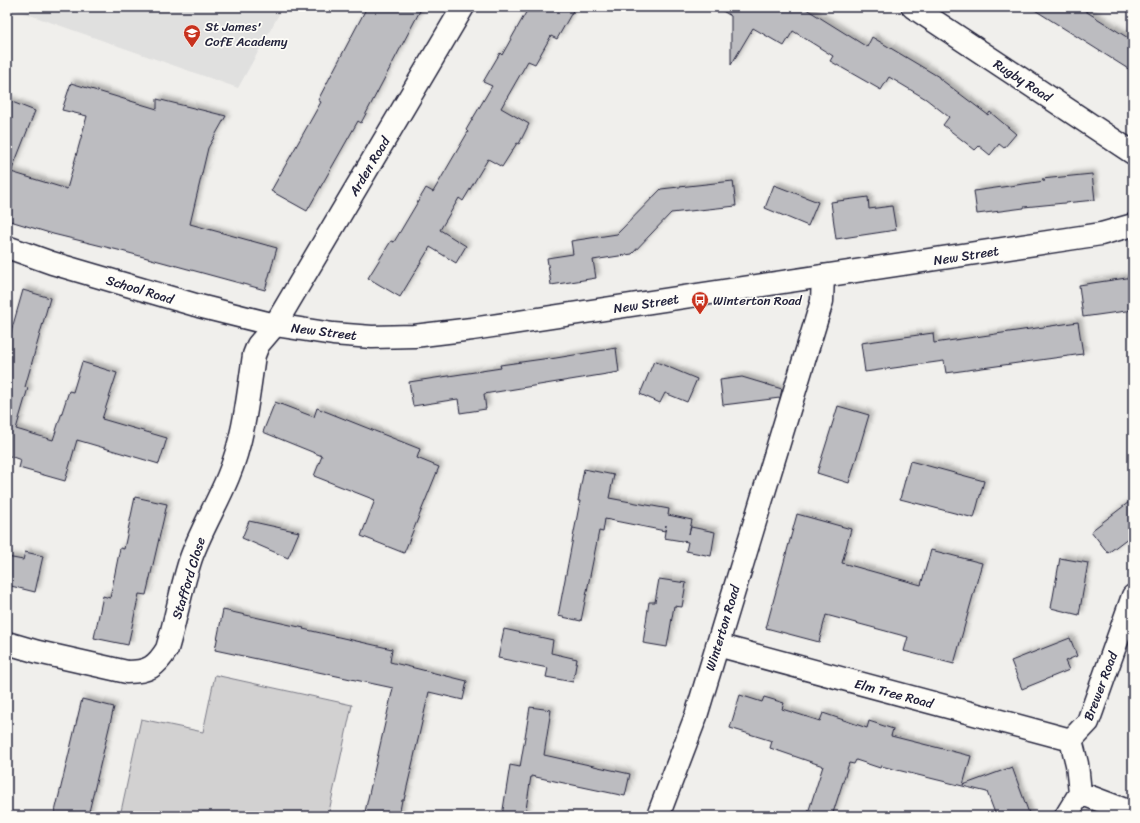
<svg xmlns="http://www.w3.org/2000/svg" width="1140" height="823" viewBox="0 0 1140 823" font-family="Sriracha,sans-serif">
  <style>
    .built { fill: #e0e0df }
    .green { fill: #d2d1d1; stroke: #7a7a86 }
    .building { fill: #bcbcc0; stroke: #22223b; filter: url(#shadow) }
    .lines { fill: none; stroke-linecap: round; stroke-linejoin: round }
    .street-casing { stroke: #22223b; stroke-width: 25 }
    .secondary-casing { stroke: #22223b; stroke-width: 25 }
    .street { stroke: #fdfcf7; stroke-width: 22 }
    .secondary { stroke: #fdfcf7; stroke-width: 22 }
    .labels { text-anchor: middle; stroke-width: 3.5; stroke-linejoin: round; paint-order: stroke }
    .poi-label { font-size: 13px; fill: #22223b; stroke: #fdfcf7; text-anchor: start }
    .street-label { font-size: 13px; fill: #22223b; stroke: #fdfcf7 }
  </style>
  <defs>
    <filter id="shadow"><feDropShadow dx="3.5" dy="-3.5" stdDeviation="2" flood-color="#0004"/></filter>
  </defs>
  <rect width="100%" height="100%" fill="#f0efec"/>
  <filter id="ink" filterUnits="userSpaceOnUse"><feTurbulence type="fractalNoise" baseFrequency=".025" numOctaves="2"/><feDisplacementMap in="SourceGraphic" scale="8" xChannelSelector="R" yChannelSelector="G"/><feConvolveMatrix kernelMatrix="1 2 1 2 8 2 1 2 1" color-interpolation-filters="sRGB"/></filter>
  <g filter="url(#ink)">
    <!-- built -->
    <path class="built" d="M7,7H283L238,88Z"/>
    <!-- green -->
    <path class="green" d="M215,675L352,705L328,816H120L141,719L203,732Z"/>
    <!-- building -->
    <path class="building" d="M367,7H422L361,123L358,121L307,211L271,191L321,102L318,100Z
      M529,7H575L557,39L551,36L535,64L528,61L501,108L529,124L519,144L517,143L502,167L488,159L463,201L459,198L440,230L466,246L456,263L430,247L400,297L368,278L391,241L394,242L426,188L433,192L468,132L466,130L492,86L483,82L500,53L502,55Z
      M716,7H803L867,47L872,37L939,77V78L988,115L990,112L1016,134L1004,148L999,144L990,155L979,146L975,150L943,125L949,117L926,99L889,77L881,90L830,61L833,56L793,31L784,46L753,28L731,65V16Z
      M1030,7H1079L1133,41V72Z
      M71,83L157,109V99L226,116L208,148L190,224L277,248L265,290L118,250L53,234L7,220V100L35,111L11,172L67,189L87,116L62,110Z
      M1092,174L1095,200L1024,207V208L977,214L974,191L1045,181L1042,179Z
      M733,181L736,206L671,213L632,254L593,260L596,278L551,285L547,258L573,254L571,241L617,234L661,189Z
      M774,185L818,202L808,226L765,208Z
      M868,197L869,209L892,206L896,230L836,239L831,202Z
      M1133,277V310L1083,317L1079,285Z
      M23,290L50,298L25,387L28,388L16,429L53,440L69,391L73,392L82,362L117,373L102,419L167,438L159,464L77,440L65,481L19,468L21,460L7,455V346Z
      M1078,322L1083,354L946,373L944,361L865,372L861,343L933,333L934,343Z
      M616,348L619,372L484,394L486,409L460,413L458,399L413,406L409,382L501,368L500,365L550,358V359Z
      M654,361L697,379L687,402L665,393L660,403L640,394Z
      M742,377L782,389L780,398L723,405L720,380Z
      M275,402L314,417L317,408L420,449L417,458L439,467L404,553L361,536L375,500L314,476L322,456L263,432Z
      M838,406L869,415L849,483L817,473Z
      M910,461L984,481L974,518L900,499Z
      M584,469L614,475L609,498L669,509L668,515L692,520L689,534L691,527L715,532L711,556L686,551L688,542L664,538L666,525L665,531L605,519L603,532L599,531L581,621L558,616L580,501H578Z
      M135,497L167,504L146,595L139,594L128,645L94,638L103,596L110,598L120,548L124,549Z
      M1133,499V534L1108,553L1091,531Z
      M797,514L851,529L842,563L921,585L931,550L982,563L954,664L904,651L908,637L826,615L819,642L766,628Z
      M249,521L299,532L288,558L242,538Z
      M25,552L43,556L35,592L7,585V557L23,560Z
      M1060,558L1088,563L1079,615L1051,608Z
      M659,579L686,583L682,607L674,606L667,647L643,643L649,602H655Z
      M223,610L304,628L303,629L392,649L390,662L467,681L463,700L429,692L404,800H402L399,816H364L393,688L215,650Z
      M504,629L553,640L551,653L577,659L573,682L546,677L548,668L498,658Z
      M1070,638L1077,656L1065,661L1069,670L1022,689L1011,661Z
      M740,695L762,702L764,697L784,703L782,709L820,721L823,713L867,728L869,721L893,729L891,736L971,756L963,785L1012,767L1030,816H996L987,792L881,766L880,768L856,760L854,764L849,763L832,816H807L823,766L770,748L772,741L730,728Z
      M82,699L114,707L88,816H54Z
      M530,707L551,710L544,755L630,774L625,796L531,776L525,816H502L510,765L520,767Z"/>
    <g class="lines">
      <!-- street casing -->
      <g class="street-casing">
        <path id="street" d="M7,643L38,652L127,672C148,672 156,667 167,649C176,619 181,588 191,558C201,530 217,504 228,477C244,439 248,396 254,355L258,345L275,325L463,7
          M717,645L1071,740
          M1080,793L1133,813
          M658,816L696,716L822,301L823,276
          M1066,816L1080,793L1077,764L1071,740L1088,722L1133,596"/>
      </g>
      <!-- secondary casing -->
      <g class="secondary-casing">
        <path id="secondary" d="M913,7L1133,153
          M7,247L52,263L199,306L275,325L333,334L372,337L414,336L472,329L1101,234L1133,225"/>
      </g>
      <!-- street -->
      <use href="#street" class="street"/>
      <!-- secondary -->
      <use href="#secondary" class="secondary"/>
    </g>
  </g>
  <!-- icons -->
  <defs>
    <g id="school-pin" transform="scale(0.9)"><path d="M0 17L-7.5 6A9.5 9.5 0 1 1 7.5 6Z" fill="#c8321e" stroke="#fdfcf7"/><path d="M0-5L7-2L0 1L-7-2ZM-4 1L0 2.5L4 1V4Q0 6-4 4Z" fill="#fff"/></g>
    <g id="bus-pin" transform="scale(0.9)"><path d="M0 17L-7.5 6A9.5 9.5 0 1 1 7.5 6Z" fill="#c8321e" stroke="#fdfcf7"/><path d="M-5-6H5V4H4V6H2V4H-2V6H-4V4H-5ZM-3.5-4V0h7V-4ZM-3.5 1.2v1.5H-2V1.2ZM2 1.2v1.5H3.5V1.2Z" fill="#fff"/></g>
  </defs>
  <g fill-rule="evenodd">
    <use href="#school-pin" x="192" y="33"/>
    <use href="#bus-pin" x="700" y="300"/>
  </g>
  <g class="labels">
    <!-- poi labels -->
    <g class="poi-label">
      <text x="205" y="31">St James'<tspan x="205" dy="15">CofE Academy</tspan></text>
      <text x="713" y="305">Winterton Road</text>
    </g>
    <!-- street labels -->
    <g class="street-label">
      <text transform="translate(1023 80) rotate(33)" y="5">Rugby Road</text>
      <text transform="translate(369 166) rotate(-59)" y="5">Arden Road</text>
      <text transform="translate(966 255) rotate(-9)" y="5">New Street</text>
      <text transform="translate(140 289) rotate(17)" y="5">School Road</text>
      <text transform="translate(646 303) rotate(-9)" y="5">New Street</text>
      <text transform="translate(324 331) rotate(7)" y="5">New Street</text>
      <text transform="translate(188 578) rotate(-73)" y="5">Stafford Close</text>
      <text transform="translate(722 628) rotate(-73)" y="5">Winterton Road</text>
      <text transform="translate(1100 686) rotate(-69)" y="5">Brewer Road</text>
      <text transform="translate(894 693) rotate(15)" y="5">Elm Tree Road</text>
    </g>
  </g>
  <!-- margin -->
  <rect width="1140" height="823" fill="none" stroke="#fdfcf7" stroke-width="24"/>
  <rect x="12" y="12" width="1116" height="799" fill="none" stroke="#22223b" stroke-width="1.5" filter="url(#ink)"/>
</svg>
